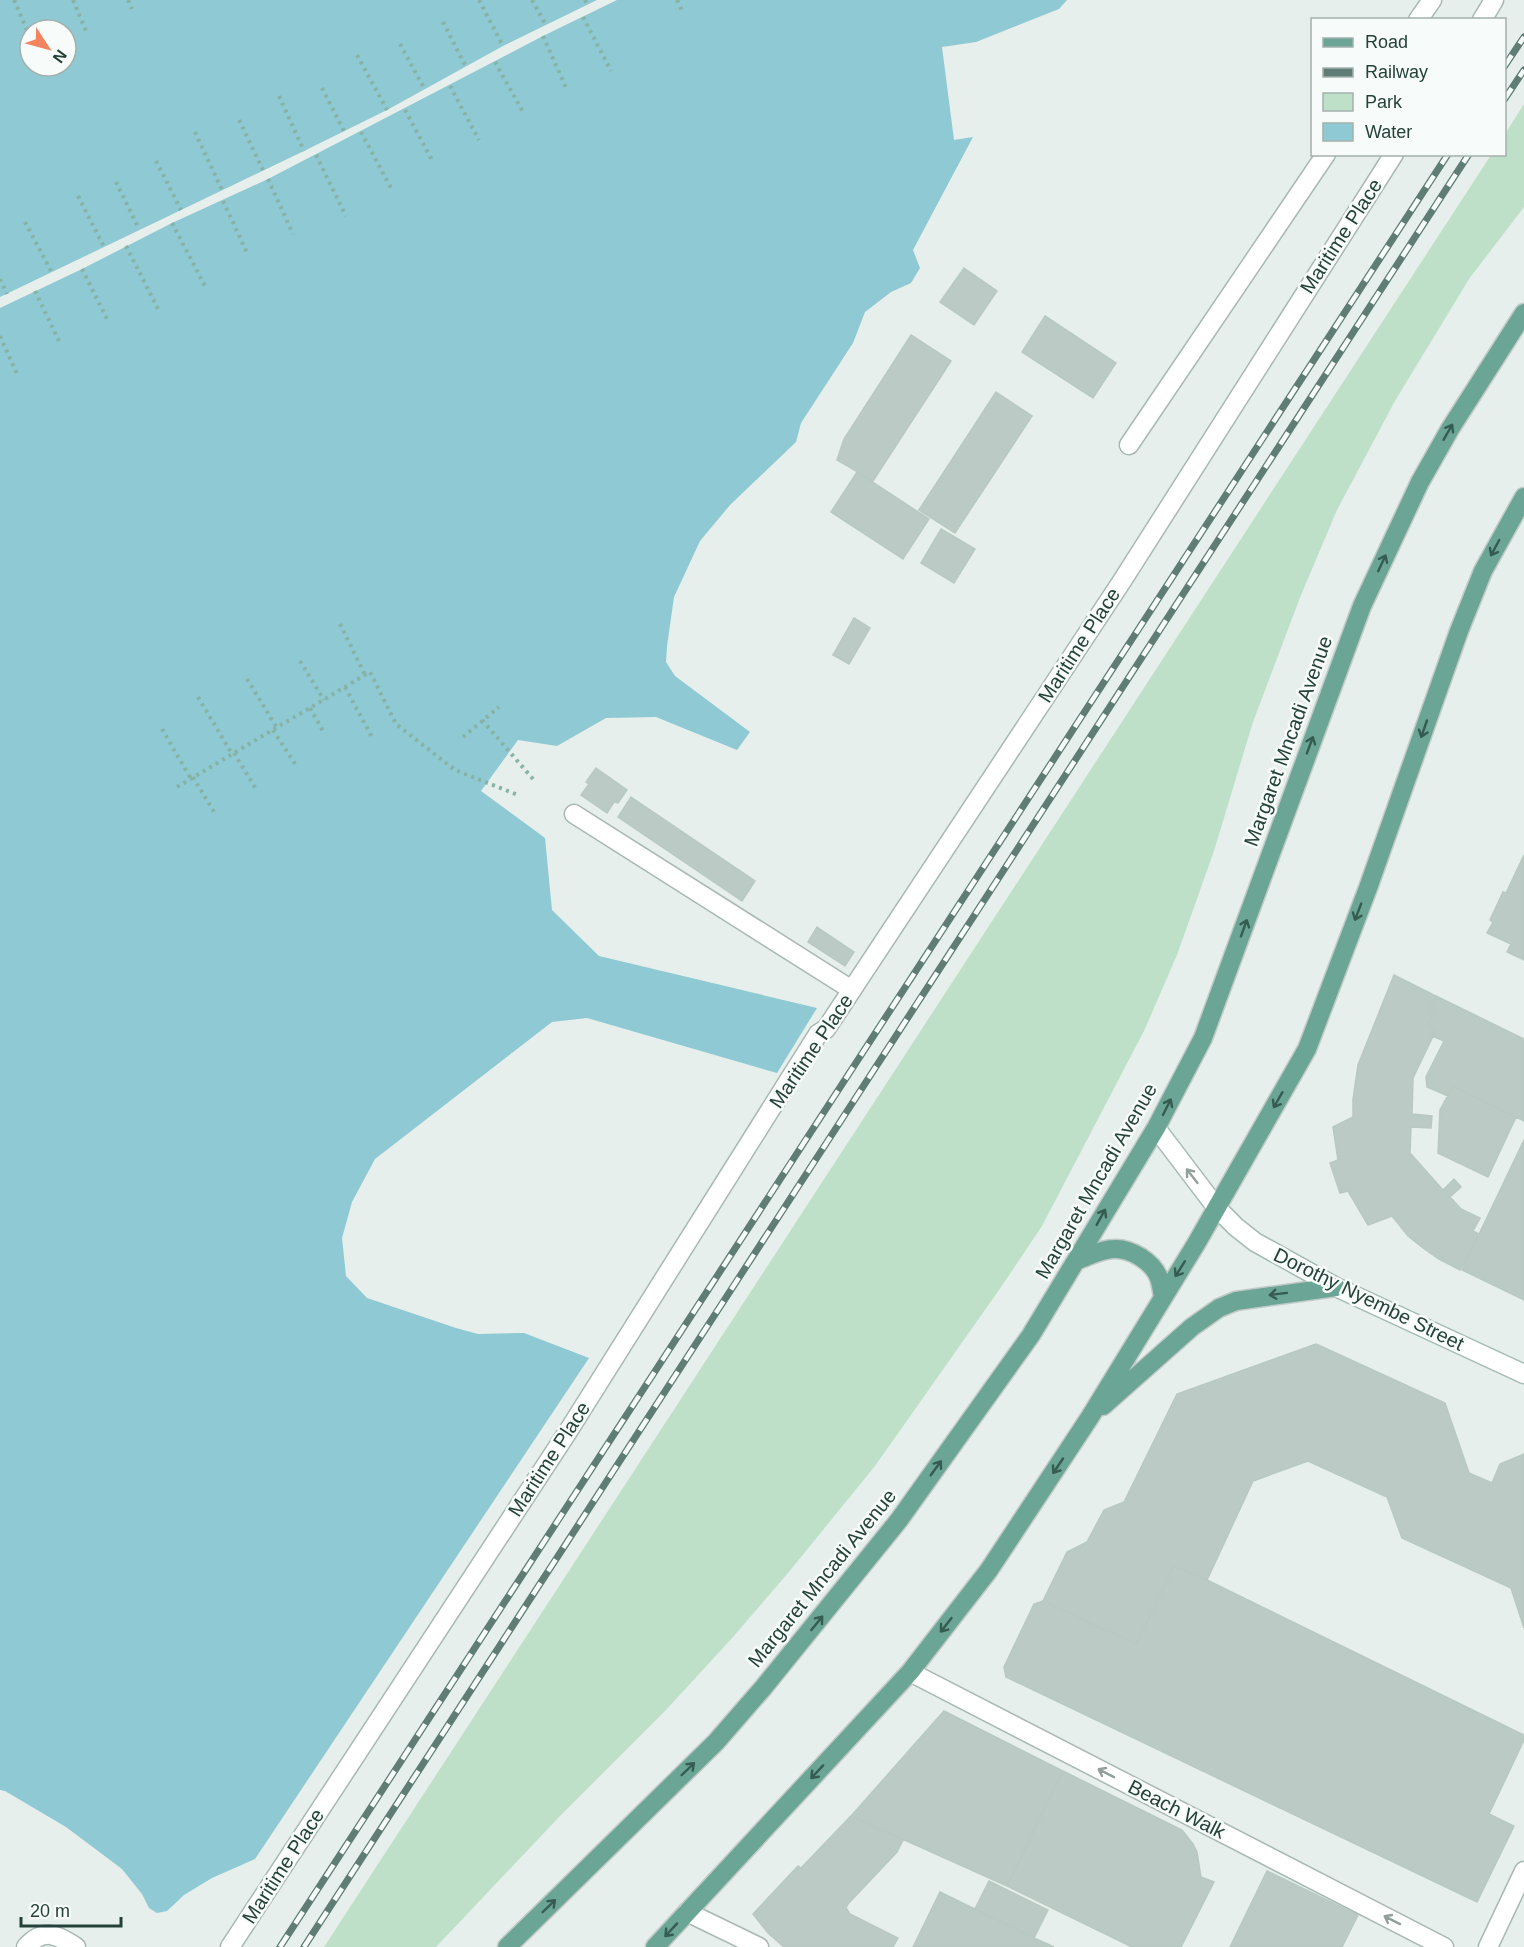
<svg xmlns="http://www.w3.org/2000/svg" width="1524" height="1947" viewBox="0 0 1524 1947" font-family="Helvetica,sans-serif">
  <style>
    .green { fill: #bfe0c8 }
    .water { fill: #8ec9d4; fill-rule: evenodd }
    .pier { fill: #e6efeb }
    .building { fill: #bbcac4; stroke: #b8c9c2; stroke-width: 1.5 }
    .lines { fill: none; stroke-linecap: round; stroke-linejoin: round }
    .service-casing { stroke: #a8b8b2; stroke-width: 21 }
    .minor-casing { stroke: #a8b8b2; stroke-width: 21 }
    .secondary-casing { stroke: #a4bbb3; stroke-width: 21 }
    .primary-casing { stroke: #c2cac8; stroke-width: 21 }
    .path { stroke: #86b3a5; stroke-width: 4; stroke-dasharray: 3 4.5; stroke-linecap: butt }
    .service { stroke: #fff; stroke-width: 18 }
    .minor { stroke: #fff; stroke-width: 18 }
    .secondary { stroke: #fff; stroke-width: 18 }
    .primary { stroke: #6aa596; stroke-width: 18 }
    .rail-casing { stroke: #5f7d75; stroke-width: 7 }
    .rail { stroke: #f7fbf9; stroke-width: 4.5; stroke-dasharray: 14; stroke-linecap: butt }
    .oneway { stroke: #365b51 }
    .oneway2 { stroke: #92a09c }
    .labels { text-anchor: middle; stroke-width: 5; stroke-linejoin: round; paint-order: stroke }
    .street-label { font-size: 20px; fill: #24423a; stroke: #f7fbf9 }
  </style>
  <rect width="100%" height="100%" fill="#e6efeb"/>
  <!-- green -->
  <path class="green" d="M1524,104V207L1469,279L1395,401L1337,510L1301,595L1253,722L1214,851L1177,955L1144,1031L1042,1226L999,1290L875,1466L788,1573L733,1637L666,1710L559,1817L436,1947H324L1491,155L1504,154L1505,134Z"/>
  <!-- water -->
  <path class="water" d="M0,0H1067L1059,9L976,42L942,47L954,140L973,137L913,250L920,268L911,283L891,292L865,312L853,343L801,423L796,442L730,505L700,541L674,597L667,646L666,662L675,676L750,732L737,750L656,717L606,718L557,746L518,740L481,791L545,838L552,910L599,956L817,1008L777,1073L587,1018L552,1022L375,1159L352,1202L342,1238L346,1276L367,1298L456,1328L478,1334L524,1333L589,1358L255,1859L212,1878L184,1895L167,1911L157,1913L149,1908L142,1894L122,1869L66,1827L5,1791L0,1790ZM30,30H66V66H30Z"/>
  <!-- pier -->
  <path class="pier" d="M597,0H617L543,36L268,179L172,223L82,269L0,308V297L304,151L387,110L503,46Z"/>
  <!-- building -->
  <path class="building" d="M964,268L997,291L974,325L940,302Z
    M1045,316L1116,363L1093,398L1022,352Z
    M911,335L951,361L873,481L837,460L844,439Z
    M996,392L1032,416L955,533L919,510Z
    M857,472L929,519L903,559L831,512Z
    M941,529L975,549L954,583L921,563Z
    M854,618L870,628L849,664L833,655Z
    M596,768L627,790L618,803L614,802L607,813L581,795L589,784L586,782Z
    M631,797L755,881L742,901L618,817Z
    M1524,855V960L1507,952L1511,944L1487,933L1493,922L1490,920L1503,892L1506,893Z
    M817,927L854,952L845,966L808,942Z
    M1394,975L1436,996L1430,1009L1435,1011L1428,1025L1436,1030L1413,1078L1412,1114L1432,1116L1431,1128L1411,1127L1410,1153L1443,1190L1454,1179L1461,1187L1450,1197L1461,1209L1480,1218L1473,1231L1479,1234L1460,1270L1439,1259L1423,1248L1408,1236L1392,1216L1368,1225L1348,1191L1340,1193L1330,1163L1338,1160L1333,1127L1353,1117V1099L1358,1065Z
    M1436,996L1524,1039V1121L1453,1086L1448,1096L1427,1087L1426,1077L1444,1041L1432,1036L1436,1030L1428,1025L1435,1011L1430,1009Z
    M1453,1086L1516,1117L1488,1177L1438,1153L1440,1110Z
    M1524,1140V1300L1462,1270Z
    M1316,1344L1445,1403L1469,1473L1492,1483L1500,1464L1524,1454V1628L1511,1588L1402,1538L1387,1497L1308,1461L1253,1481L1207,1580L1174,1566L1136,1644L1043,1601L1067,1552L1087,1542L1104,1510L1124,1502L1177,1394Z
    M1174,1566L1207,1580L1524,1735V1740L1489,1814L1514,1826L1477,1902L1006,1677L1004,1667L1034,1604L1043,1601L1136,1644Z
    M944,1711L1063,1771L1007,1886L851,1816Z
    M1063,1771L1182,1830L1193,1844L1197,1852L1201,1877L1214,1882L1181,1947H1132L1007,1886Z
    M851,1816L903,1840L897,1852L848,1904L846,1908L850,1914L898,1938L893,1947H784L768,1933L753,1914L798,1866L801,1868Z
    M1267,1871L1358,1915L1342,1947H1230Z
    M989,1881L1048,1910L1034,1938L975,1909Z
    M940,1892L1034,1938L1054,1947H913Z"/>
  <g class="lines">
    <!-- service casing -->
    <g class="service-casing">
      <path id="service" d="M1418,20L1432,0
        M1129,445L1326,154
        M574,814L852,990
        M26,1947C44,1927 57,1935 76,1947"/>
    </g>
    <!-- minor casing -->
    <g class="minor-casing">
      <path id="minor" d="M1482,20L1494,0
        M910,1672L1444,1947
        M687,1912L759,1947
        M230,1947L567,1433L818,1034L826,1029L1122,581L1394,154
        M1488,1947L1524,1871"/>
    </g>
    <!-- secondary casing -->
    <g class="secondary-casing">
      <path id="secondary" d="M1156,1128L1216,1207L1236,1227L1255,1242L1336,1287L1524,1374"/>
    </g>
    <!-- primary casing -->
    <g class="primary-casing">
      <path id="primary" d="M1078,1260C1089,1256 1102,1249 1114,1249C1131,1248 1153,1262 1159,1278C1161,1284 1162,1291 1163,1297
        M1103,1406L1192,1327L1219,1308L1236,1301L1336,1287
        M507,1947L716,1742L763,1688L899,1520L1031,1335L1156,1128L1203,1038L1362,606L1420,482L1450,429L1524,313
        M655,1947L910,1672L989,1570L1090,1417L1196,1244L1307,1049L1368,888L1459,631L1483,571L1524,497"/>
    </g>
    <!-- path -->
    <path class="path" d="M14,0L30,37
      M73,0L86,31
      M128,0L132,9
      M479,0L503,46
      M532,0L546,25
      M585,0L587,5
      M677,0L683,13
      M583,17L611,71
      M443,22L466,67
      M543,36L567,90
      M400,44L425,90
      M357,55L387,110
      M495,62L524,114
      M450,86L479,140
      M322,88L344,131
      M279,96L304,151
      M405,110L433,162
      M239,120L263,170
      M195,132L222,190
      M361,132L391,188
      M316,155L346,216
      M156,161L181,210
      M268,179L293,234
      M116,182L139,229
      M78,196L104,247
      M223,201L248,255
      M25,222L52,273
      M172,223L205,286
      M126,246L158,309
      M82,269L108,321
      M0,279L7,294
      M35,291L60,343
      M0,336L17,374
      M340,624L365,675
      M300,661L324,700
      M247,679L277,728
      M345,687L373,739
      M198,697L232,754
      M310,708L324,733
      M482,720L533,779
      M162,729L191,779
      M273,730L295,764
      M463,737L499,707
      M234,753L256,789
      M193,777L214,812
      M177,787L370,672L396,724L455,770L518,795"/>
    <!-- service -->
    <use href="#service" class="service"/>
    <!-- minor -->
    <use href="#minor" class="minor"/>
    <!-- secondary -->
    <use href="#secondary" class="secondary"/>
    <!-- primary -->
    <use href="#primary" class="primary"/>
    <!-- rail casing -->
    <g class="rail-casing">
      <path id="rail" d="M1504,67L1524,37
        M1504,100L1524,70
        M280,1947L1448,154
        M304,1947L1469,154"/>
    </g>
    <!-- rail -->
    <use href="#rail" class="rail"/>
  </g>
  <!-- one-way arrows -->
  <defs><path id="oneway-shaft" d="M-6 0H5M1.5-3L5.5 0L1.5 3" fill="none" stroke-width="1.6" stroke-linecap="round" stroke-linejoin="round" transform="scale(1.5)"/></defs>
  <g class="oneway">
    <use href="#oneway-shaft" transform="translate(1448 432) rotate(-60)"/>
    <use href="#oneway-shaft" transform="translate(1495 548) rotate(118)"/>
    <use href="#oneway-shaft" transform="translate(1382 563) rotate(-65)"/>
    <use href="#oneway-shaft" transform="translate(1424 729) rotate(109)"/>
    <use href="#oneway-shaft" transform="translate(1310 745) rotate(-70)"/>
    <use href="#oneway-shaft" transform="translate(1358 912) rotate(111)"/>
    <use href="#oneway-shaft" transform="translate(1244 928) rotate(-70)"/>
    <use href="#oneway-shaft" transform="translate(1278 1100) rotate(120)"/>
    <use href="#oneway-shaft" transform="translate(1167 1107) rotate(-63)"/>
    <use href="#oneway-shaft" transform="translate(1101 1217) rotate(-61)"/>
    <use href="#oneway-shaft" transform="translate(1180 1269) rotate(122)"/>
    <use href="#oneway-shaft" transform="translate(1278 1294) rotate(173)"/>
    <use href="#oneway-shaft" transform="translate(1058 1466) rotate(124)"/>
    <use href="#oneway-shaft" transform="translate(936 1468) rotate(-54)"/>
    <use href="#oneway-shaft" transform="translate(817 1623) rotate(-51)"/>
    <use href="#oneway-shaft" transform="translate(946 1625) rotate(128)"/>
    <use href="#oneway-shaft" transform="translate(688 1769) rotate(-44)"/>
    <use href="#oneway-shaft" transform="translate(817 1772) rotate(133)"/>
    <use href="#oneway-shaft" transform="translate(549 1906) rotate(-44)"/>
    <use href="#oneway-shaft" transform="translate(671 1930) rotate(133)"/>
  </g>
  <g class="oneway2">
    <use href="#oneway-shaft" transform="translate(1192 1176) rotate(-128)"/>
    <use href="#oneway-shaft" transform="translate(1106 1773) rotate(-153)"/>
    <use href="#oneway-shaft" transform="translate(1392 1920) rotate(-153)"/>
  </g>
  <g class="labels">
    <!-- street labels -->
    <g class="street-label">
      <text transform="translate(1341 236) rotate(-57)" y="7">Maritime Place</text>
      <text transform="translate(1079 645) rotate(-57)" y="7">Maritime Place</text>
      <text transform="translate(1288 741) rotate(-70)" y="7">Margaret Mncadi Avenue</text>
      <text transform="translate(811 1051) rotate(-56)" y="7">Maritime Place</text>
      <text transform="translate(1096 1181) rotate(-60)" y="7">Margaret Mncadi Avenue</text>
      <text transform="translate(1369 1299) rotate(26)" y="7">Dorothy Nyembe Street</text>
      <text transform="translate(549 1459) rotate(-57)" y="7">Maritime Place</text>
      <text transform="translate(822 1578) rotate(-51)" y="7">Margaret Mncadi Avenue</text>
      <text transform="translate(1177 1809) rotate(27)" y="7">Beach Walk</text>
      <text transform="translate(283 1866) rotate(-57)" y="7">Maritime Place</text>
    </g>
  </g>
  <!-- legend -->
  <rect x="1311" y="18" width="195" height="138" fill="#f7fbf9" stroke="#a3b1ad" stroke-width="1.5"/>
  <rect x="1323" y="38" width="30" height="9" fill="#6aa596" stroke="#a3b1ad" stroke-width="1.5"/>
  <text x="1365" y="48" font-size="18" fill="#24423a">Road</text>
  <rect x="1323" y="68" width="30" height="9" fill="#5f7d75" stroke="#a3b1ad" stroke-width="1.5"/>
  <text x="1365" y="78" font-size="18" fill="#24423a">Railway</text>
  <rect x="1323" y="93" width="30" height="18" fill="#bfe0c8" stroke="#a3b1ad" stroke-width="1.5"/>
  <text x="1365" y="108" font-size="18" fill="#24423a">Park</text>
  <rect x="1323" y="123" width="30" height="18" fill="#8ec9d4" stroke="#a3b1ad" stroke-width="1.5"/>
  <text x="1365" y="138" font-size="18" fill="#24423a">Water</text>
  <!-- north arrow -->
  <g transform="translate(48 48) rotate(126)"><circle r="28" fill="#f7fbf9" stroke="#a3b1ad" stroke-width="1.5"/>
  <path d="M0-4.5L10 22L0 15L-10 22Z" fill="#f4845f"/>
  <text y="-9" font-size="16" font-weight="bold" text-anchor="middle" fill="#24423a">N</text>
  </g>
  <!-- scale -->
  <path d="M21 1917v9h100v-9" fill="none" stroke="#24423a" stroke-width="3"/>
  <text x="30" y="1917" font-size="18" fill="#24423a" stroke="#f7fbf9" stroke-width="4.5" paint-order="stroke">20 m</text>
</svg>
